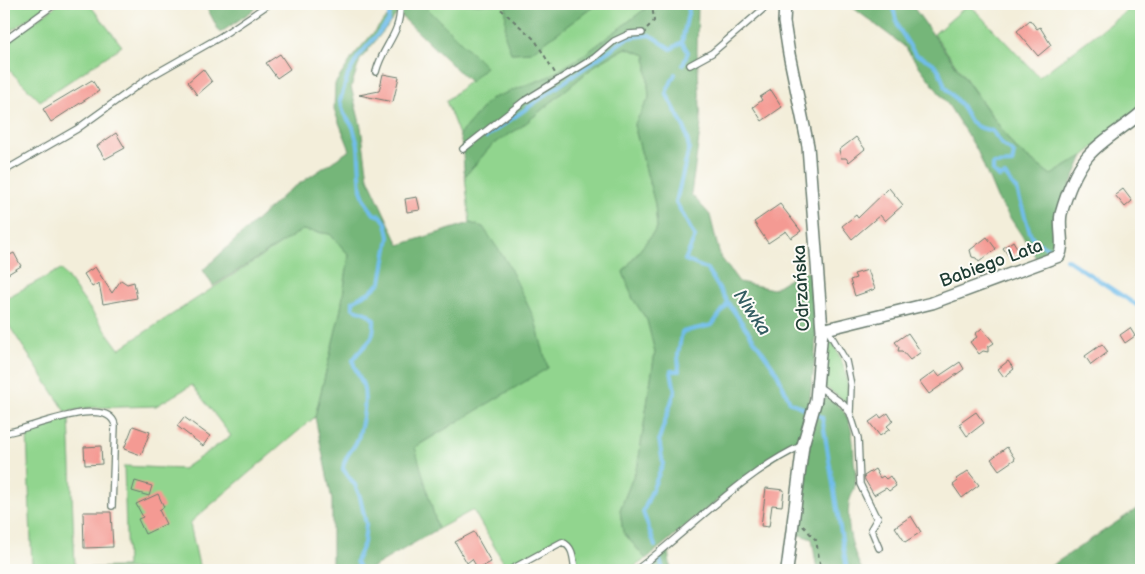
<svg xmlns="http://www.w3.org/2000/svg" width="1145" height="574" viewBox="0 0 1145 574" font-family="'Balsamiq Sans',sans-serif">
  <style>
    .green { fill: #91d58e; stroke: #588961 }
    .forest { fill: #74b679; stroke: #4a7a56 }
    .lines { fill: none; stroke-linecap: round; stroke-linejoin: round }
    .stream { stroke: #71bdeb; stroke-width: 4 }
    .building { fill: #f49a93 }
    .lane-casing { stroke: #697b6e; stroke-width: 8 }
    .street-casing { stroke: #697b6e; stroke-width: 14 }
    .path { stroke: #697b6e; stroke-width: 2; stroke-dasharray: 4 4; stroke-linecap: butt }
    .lane { stroke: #fff; stroke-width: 5.5 }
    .street { stroke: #fff; stroke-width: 11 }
    .labels { text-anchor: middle; stroke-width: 4; stroke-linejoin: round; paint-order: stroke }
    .street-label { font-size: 18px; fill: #1f3d34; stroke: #fdfcf7 }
    .water-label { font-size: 19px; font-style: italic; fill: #345d62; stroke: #fdfcf7 }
  </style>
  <rect width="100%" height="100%" fill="#fdfcf7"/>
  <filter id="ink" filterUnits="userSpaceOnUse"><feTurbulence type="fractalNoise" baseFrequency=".02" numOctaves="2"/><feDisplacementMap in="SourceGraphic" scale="10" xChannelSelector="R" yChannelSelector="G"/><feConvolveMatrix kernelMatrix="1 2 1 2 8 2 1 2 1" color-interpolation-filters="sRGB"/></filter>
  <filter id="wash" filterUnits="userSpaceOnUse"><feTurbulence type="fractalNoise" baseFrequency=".0096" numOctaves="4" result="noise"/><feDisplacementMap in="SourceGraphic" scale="20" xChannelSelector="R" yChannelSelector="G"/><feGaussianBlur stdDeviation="1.12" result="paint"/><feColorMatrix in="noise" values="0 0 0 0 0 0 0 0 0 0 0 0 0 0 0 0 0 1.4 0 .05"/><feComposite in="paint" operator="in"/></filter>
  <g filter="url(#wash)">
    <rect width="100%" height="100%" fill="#f3eeda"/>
    <!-- green -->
    <path class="green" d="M4,4H49L4,36Z
      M59,4H89L122,46L40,101L4,65V42Z
      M423,4H506L511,53L531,52L597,4H647L645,9L584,55L548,77L490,99L459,135L446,101L486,67Z
      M969,4L1039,77L1136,4H1141V109L1083,156L1051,175L1015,148L934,34Z
      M626,48L646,55L649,99L634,125L655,204L657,228L623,272L633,299L647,320L655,352L638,464L620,510L623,532L646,559L629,570H579C576,555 575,535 555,540L508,570L473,510L438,529L414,448L548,367L483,227L470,223L465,176L492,145L521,127L597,64Z
      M302,230L330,234L349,255L341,309L315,417L193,520L190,524L200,570L32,568L27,432L69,417L75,568L127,567L124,466L183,469L231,436L192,385L156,406L87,408L66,412L6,321L4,299L61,269L119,349Z
      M828,334C842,359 849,373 848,403L825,387L822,382L824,340Z"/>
    <!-- forest -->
    <path class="forest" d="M205,4H262L220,33Z
      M388,4H423L486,67L470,82L398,13L360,60L351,87L361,127L368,178L399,245L470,223L483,227L507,262L535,320L548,368L415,447L438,529L368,570H332V500L315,417L341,309L349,255L330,234L302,230L213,286L203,270L287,192L350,150L334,110L335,84L354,55L388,16Z
      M506,4H597L531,52L511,53L505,36Z
      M647,4H698L697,51L701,124L691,194L710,215L720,256L739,282L773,289L799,273L814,272C820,329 814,381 803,437L701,513L646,559L623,532L620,510L638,464L655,352L647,320L633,299L623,272L657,228L655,204L634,125L649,98L646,55L626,48L597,64L521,127L492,145L465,176C462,159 465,152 459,135L490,99L548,77L584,55L645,9Z
      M848,4H911L1015,148L1051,175L1083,156L1068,190L1057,249L1054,254L1037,262L1034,254L997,198L977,150L949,106L904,46Z
      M827,398C853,410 853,436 854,461C855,469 857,477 855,485C854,491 850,497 849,503C846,526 852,550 862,570H817L812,539L797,534L806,458L820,400Z
      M1141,506V570H1045Z
      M668,550L671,570H650L651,564Z"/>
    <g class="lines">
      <!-- stream -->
      <path class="stream" d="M892,4L898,27L915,54L933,63L939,70L945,87L961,105L970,121L978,127L992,131L1003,145L1014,153L1012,163L993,164V172L999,177L1005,175L1017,190L1030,233L1036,242L1054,251
        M683,65L688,52L682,42L690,4
        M675,74L666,93L685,129L689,148L676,202L695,237L685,260L707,269L728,303L776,371L790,402L822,417L847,570
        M486,137L627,38L650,35L671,49L682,42
        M1066,259L1141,308
        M655,546L643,512L663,464L659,439L675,391L671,371H679L678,354L682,332L712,325L728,303
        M660,560L663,570
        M360,570L356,561L364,543L366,524L360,497L355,485L343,469C345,452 356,449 359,435C363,420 367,399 363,385C360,376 354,370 353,360C364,342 375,345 374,320L368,314L353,308V301L371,291L381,282L389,237L386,223L381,216L374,214L366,203L361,190L358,145L353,127L344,114L340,101L348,75L358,57L388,22L392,4"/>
    </g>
    <g id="blocks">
      <!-- building -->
      <path class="building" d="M1030,20L1037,29L1040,27L1051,45L1038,56L1017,31Z
        M280,54L290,69L277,78L266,63Z
        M203,69L212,82L197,95L188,82Z
        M383,74L399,77L393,102L359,95L379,91Z
        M92,80L99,91L51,122L43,109Z
        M771,90L782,107L762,121L753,107L762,100L760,97Z
        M116,133L125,148L105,159L97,146Z
        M856,137L865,149L849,162L846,158H841L839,150Z
        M889,188L903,205L885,221L880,215L852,239L842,226L856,215L858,218Z
        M1123,189L1132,201L1125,207L1115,195Z
        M417,197L420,210L407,212L405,199Z
        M780,204L801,231L791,238L786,231L768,243L754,222Z
        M987,237L996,249L979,262L976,258L972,257L970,250Z
        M1013,241L1019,251L1010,258L1003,248Z
        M14,253L21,266L8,274L4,267V258Z
        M95,267L112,293L121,280L127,284L134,282L137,298L103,304L99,283L92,287L84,274Z
        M868,270L875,289L855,296L850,280L856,278L854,274Z
        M982,328L994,343L988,347V352L983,351L979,354L970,342L977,337L975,334Z
        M1130,328L1135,336L1125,343L1120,335Z
        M908,333L921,352L910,360L902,351H898L899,347L895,342Z
        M1102,344L1108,352L1091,365L1085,356Z
        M1008,361L1014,369L1004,377L998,369Z
        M960,362L964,369L929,394L920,382L935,371L939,376Z
        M976,412L984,423L967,436L959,424Z
        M888,413L893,421L887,426L890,429L880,436L869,422L879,415L881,418Z
        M184,417L210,436L203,446L177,426Z
        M133,426L150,432L141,455L124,449Z
        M101,446L102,464L85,465L84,447Z
        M1007,447L1015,459L999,470L991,459Z
        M875,469L880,478L883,476L886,479L890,476L896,486L889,491L886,488L874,495L865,480L864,476Z
        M968,471L979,485L962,498L953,485L958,481L956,479Z
        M135,481L152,486L149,496L132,491Z
        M766,488L784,490L782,506L772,505L769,527L761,526Z
        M158,494L164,507L159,510L166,524L145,534L138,519L143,517L136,504Z
        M83,512H111L113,547L84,548Z
        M911,516L921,532L905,542L895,527Z
        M474,532L491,562L478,569L472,559L467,563L455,542Z"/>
    </g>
  </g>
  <g filter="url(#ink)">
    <use href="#blocks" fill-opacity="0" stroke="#697b6e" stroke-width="1"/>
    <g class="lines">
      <!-- lane casing -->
      <g class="lane-casing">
        <path id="lane" d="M4,41L55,4
          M690,65L712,53L769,4
          M376,72C383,44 401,36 400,4
          M463,149L524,101L594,58L614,41L629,34L642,33
          M4,171L77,129L148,78L220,37L269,4
          M827,329L846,361L851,385L850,413L858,438L860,484L875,515L878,517L871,529L879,548
          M818,386L843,404L850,413
          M4,433C26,431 108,393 115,425L112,506
          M510,570L562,542C574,547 573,559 575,570
          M636,570C690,530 742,473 803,445"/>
      </g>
      <!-- street casing -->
      <g class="street-casing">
        <path id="street" d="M785,4L784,22L789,54L808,146L822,330L816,400L803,445L787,570
          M822,330L932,303L1059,256C1065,245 1058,227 1061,214C1066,196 1075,172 1087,157C1101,140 1124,128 1141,113"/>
      </g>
      <!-- path -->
      <path class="path" d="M495,4L535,40L555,73
        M647,28L654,21L652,4
        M803,526L816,540L821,570"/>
      <!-- lane -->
      <use href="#lane" class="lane"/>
      <!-- street -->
      <use href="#street" class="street"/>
    </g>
  </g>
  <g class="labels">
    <!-- street labels -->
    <g class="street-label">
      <text transform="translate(991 263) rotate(-20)" y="6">Babiego Lata</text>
      <text transform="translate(801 288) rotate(-93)" y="6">Odrzańska</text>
    </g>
    <!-- water labels -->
    <g class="water-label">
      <text transform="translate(753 312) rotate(56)" y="7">Niwka</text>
    </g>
  </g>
  <!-- margin -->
  <rect width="1145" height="574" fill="none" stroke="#fdfcf7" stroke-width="20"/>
</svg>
